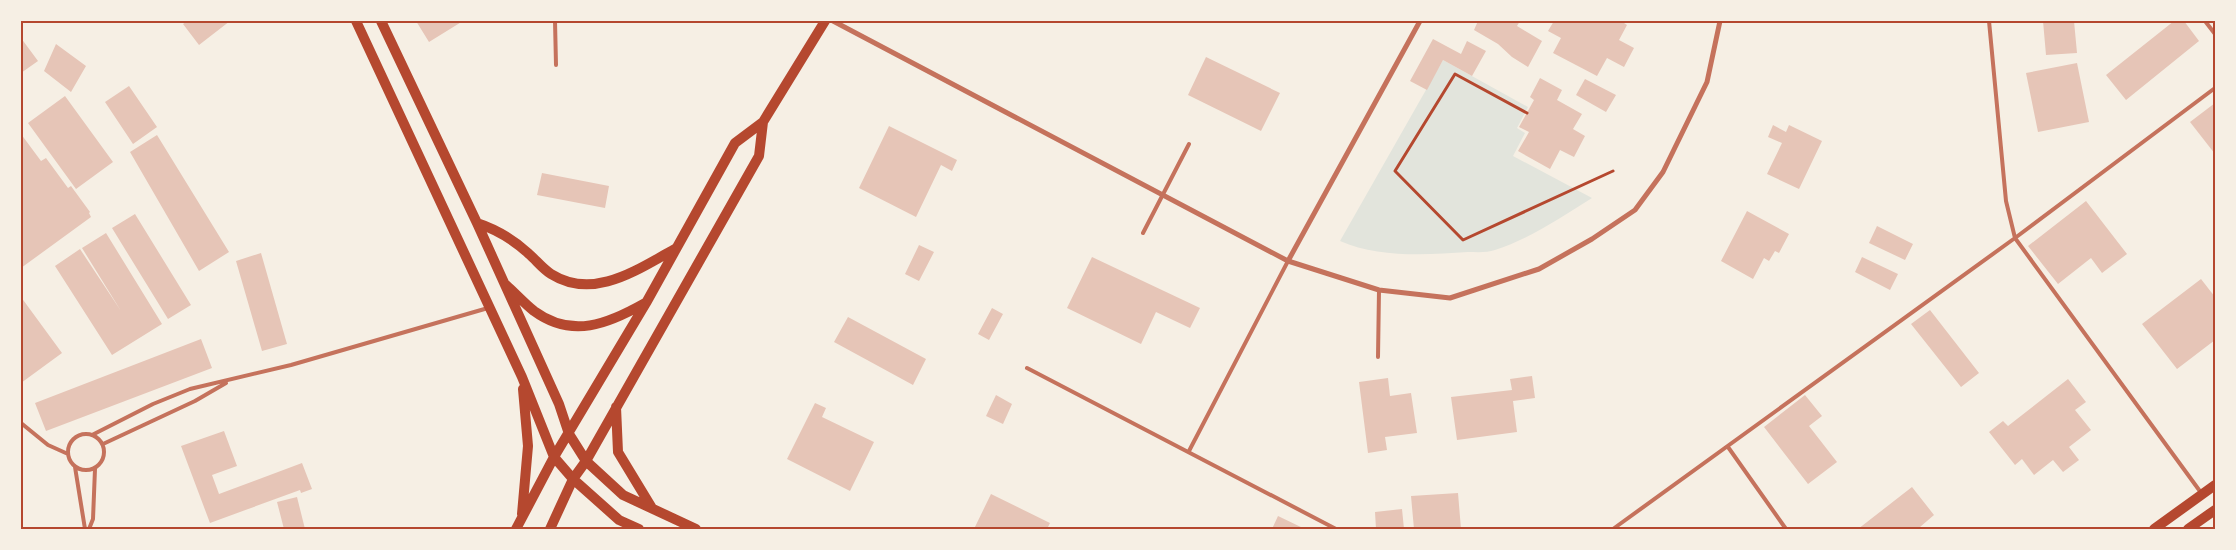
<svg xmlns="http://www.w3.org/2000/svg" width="2236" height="550" viewBox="0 0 2236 550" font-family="'Playfair Display',serif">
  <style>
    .green { fill: #e2e4dc }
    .building { fill: #e6c5b7 }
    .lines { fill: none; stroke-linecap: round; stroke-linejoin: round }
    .path { stroke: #b5482f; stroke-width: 3 }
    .service { stroke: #c5725c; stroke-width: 4 }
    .minor { stroke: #c5725c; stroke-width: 5 }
    .secondary { stroke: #b5482f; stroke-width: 10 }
    .neatline { fill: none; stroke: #b5482f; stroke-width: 2 }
  </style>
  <rect width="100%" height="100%" fill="#f6efe4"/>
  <!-- green -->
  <path class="green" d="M1443,60L1528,107L1517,128L1525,133L1513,156L1592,198C1561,217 1530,239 1495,250C1487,253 1476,252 1468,252C1427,255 1378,258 1340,241Z"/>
  <!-- building -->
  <path class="building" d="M187,21H230L199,45L183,24Z
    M416,21H463L429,42Z
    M1478,21H1520L1517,26L1542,41L1528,67L1512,57L1498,44L1474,30Z
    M1554,21H1621L1627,25L1619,40L1634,48L1624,67L1607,58L1597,76L1553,53L1561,38L1548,31Z
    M2043,21H2074L2077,53L2046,55Z
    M2174,21H2184L2199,41L2126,100L2106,75Z
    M21,38L38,61L21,73Z
    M1433,39L1461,54L1467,41L1486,51L1472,76L1443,60L1427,90L1410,81Z
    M56,44L86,66L71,92L44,71Z
    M1206,57L1280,93L1261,131L1188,95Z
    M2077,63L2089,122L2038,132L2026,73Z
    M1540,78L1562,90L1557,100L1582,114L1573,129L1585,136L1574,157L1560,150L1550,169L1518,151L1529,132L1519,127L1534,100L1530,97Z
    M1585,79L1616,95L1606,112L1576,95Z
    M129,86L157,127L133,144L105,102Z
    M65,96L113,162L76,189L28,123Z
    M2215,103V154L2190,122Z
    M1773,125L1786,132L1789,125L1822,141L1799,189L1767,174L1782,143L1768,137Z
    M889,126L957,160L952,171L941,165L916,217L859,188Z
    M21,134L41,161L46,158L68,188L71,186L90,212L89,213L91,217L21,268V201L23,199L21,197Z
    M157,135L229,252L199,271L130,152Z
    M542,173L609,186L605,208L537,195Z
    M2086,201L2127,254L2102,273L2091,258L2058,284L2028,246Z
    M1747,211L1789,234L1779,253L1775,251L1769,261L1764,258L1753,279L1721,261Z
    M135,214L191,305L168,319L112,228Z
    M1877,226L1913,244L1905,260L1869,243Z
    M106,233L162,324L112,355L55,266L80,249L121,311L82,248Z
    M919,245L934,252L919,281L905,274Z
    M261,253L287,344L262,351L236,261Z
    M1092,257L1200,308L1190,328L1156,312L1141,344L1067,308Z
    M1862,257L1898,274L1890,290L1855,272Z
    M2201,279L2215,297V340L2177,369L2142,324Z
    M21,297L62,353L21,383Z
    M992,308L1003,314L989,340L978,334Z
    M1930,310L1979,373L1961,387L1911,324Z
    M848,317L926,359L913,385L834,342Z
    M201,339L212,368L46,431L35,403Z
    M1532,376L1535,398L1513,401L1517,432L1457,440L1451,397L1512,390L1510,379Z
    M1388,378L1390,396L1411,393L1417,433L1385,437L1387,450L1368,453L1359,382Z
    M2068,379L2086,402L2075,410L2091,430L2069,447L2079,460L2063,472L2053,460L2034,475L2022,459L2015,465L1989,432L2003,421L2008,426Z
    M996,395L1012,404L1003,424L986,416Z
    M1805,395L1822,416L1809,426L1837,462L1808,484L1764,427Z
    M815,403L826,408L822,417L874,442L850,491L787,459Z
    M224,431L237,466L212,475L219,494L302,463L312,489L301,493L300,490L210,523L181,446Z
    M1912,487L1934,515L1920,527L1922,529H1858Z
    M1458,493L1461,529H1414L1411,496Z
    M991,494L1050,523L1047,529H974Z
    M297,497L305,529H284L277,502Z
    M1402,509L1404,529H1376L1375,512Z
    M1278,516L1305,529H1272Z"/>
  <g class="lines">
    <!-- path -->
    <path class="path" d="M1527,113L1455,74L1395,171L1463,240L1613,171"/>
    <!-- service -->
    <path class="service" d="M555,21L556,65
      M1989,21L2006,201L2015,238L2202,494
      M2205,21L2215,34
      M1143,233L1189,144
      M1378,357L1379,290
      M1027,368L1336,529
      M21,423L48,445L68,454
      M68 452a18 18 0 1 1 36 0a18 18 0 1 1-36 0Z
      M92,435L153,404L190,389L291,365L488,308
      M103,444L195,401L226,383
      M1728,447L1786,529
      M1189,451L1288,261
      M75,467L85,529
      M89,529L93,519L95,469
      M1613,529L2015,238L2215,88"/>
    <!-- minor -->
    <path class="minor" d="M833,21L1288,261L1379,290L1450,298L1539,269L1592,239L1635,210L1663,172L1707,82L1720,21
      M1288,261L1420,21"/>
    <!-- secondary -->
    <path class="secondary" d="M356,21L522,377L554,457L573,479L619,520L639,529
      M381,21L477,223L559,404L569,434L586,461L623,495L696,529
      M477,223C498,230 513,239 529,254C536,260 543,269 551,274C594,301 638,269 675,249
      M506,285C515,293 524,303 534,311C572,339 608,324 645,303
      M616,407L618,452L652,508
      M522,514L528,446L523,389
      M516,529L554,457L646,303L735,143L763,122L825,21
      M550,529L573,479L586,461L759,156L763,122
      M2154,529L2215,485
      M2188,529L2215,510"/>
  </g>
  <!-- border -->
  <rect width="2236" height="550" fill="none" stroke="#f6efe4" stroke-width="45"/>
  <rect x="22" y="22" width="2192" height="506" class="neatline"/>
</svg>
